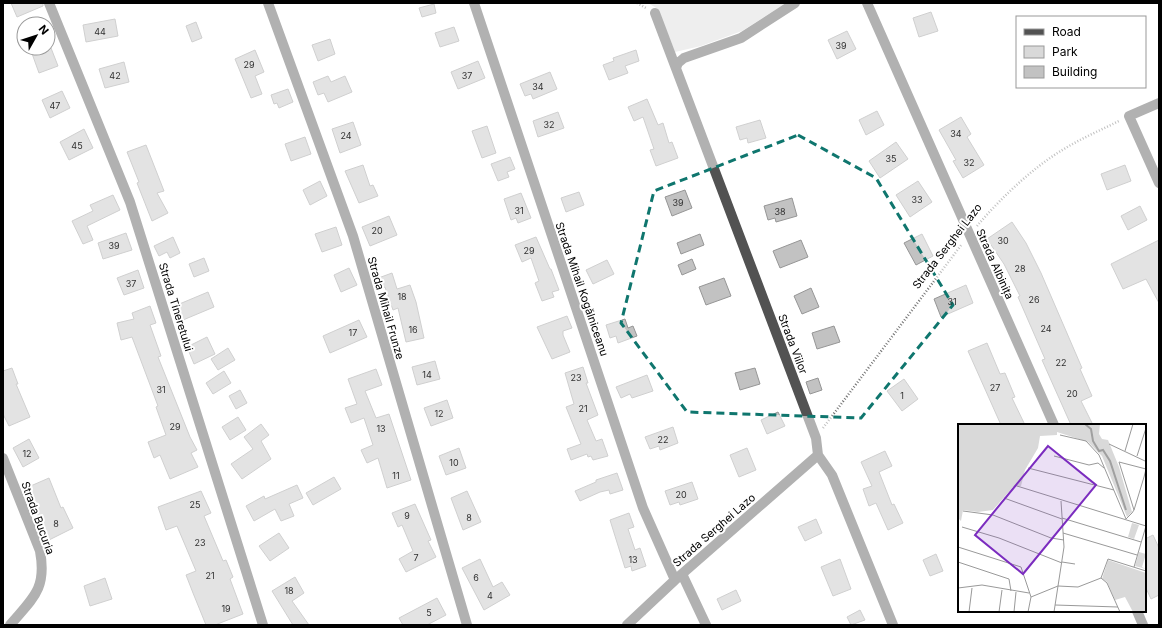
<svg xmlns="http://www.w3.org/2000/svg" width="1162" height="628" viewBox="0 0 1162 628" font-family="Inter,sans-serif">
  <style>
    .green { fill: #d9d9d9 }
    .building { fill: #c2c2c2; stroke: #969696 }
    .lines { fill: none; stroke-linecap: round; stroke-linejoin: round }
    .path { stroke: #747474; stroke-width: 2.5; stroke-dasharray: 1 2; stroke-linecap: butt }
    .minor { stroke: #525252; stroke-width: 10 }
    .marked { fill: none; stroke: #0f766e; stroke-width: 3; stroke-dasharray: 8 5; stroke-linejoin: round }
    .labels { text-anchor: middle; stroke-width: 4; stroke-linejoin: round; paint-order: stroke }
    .number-label { font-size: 9px; fill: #303030 }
    .street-label { font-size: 11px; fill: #000; stroke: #fff }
    .inset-river { fill: none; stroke: #a0a0a0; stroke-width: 2 }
    .inset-road { fill: none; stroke: #999; stroke-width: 1 }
    .view { fill: #7b2cbf; fill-opacity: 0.15; stroke: #7b2cbf; stroke-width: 2 }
    .inset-edge { fill: none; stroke: #000; stroke-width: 2 }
  </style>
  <rect width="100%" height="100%" fill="#fff"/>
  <!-- green -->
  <path class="green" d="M648,3H786L742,31L701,46L675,52L658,9Z"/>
  <!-- building -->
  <path class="building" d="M11,3H43V6L17,17Z
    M434,4L436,13L422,17L419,8Z
    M931,12L938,31L919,37L913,18Z
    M115,19L118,36L86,42L83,25Z
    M196,22L202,38L192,42L186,26Z
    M454,27L459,41L440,47L435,33Z
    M847,31L856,49L837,59L828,40Z
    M330,39L335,54L318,61L312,45Z
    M30,48H51L58,66L39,73Z
    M255,50L264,72L255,76L262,94L251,98L235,59Z
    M636,50L639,61L625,66L628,73L609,80L603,65L614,61L613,58Z
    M478,61L485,78L458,89L451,72Z
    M124,62L129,82L105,88L99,69Z
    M550,72L557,89L533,99L531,94L525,96L520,84Z
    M328,76L331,82L345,76L352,92L328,102L324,93L318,95L313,82Z
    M288,89L293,102L279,108L277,103L274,104L271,95Z
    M62,91L70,108L50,118L42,100Z
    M647,99L658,125L663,123L669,143L672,142L678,158L656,166L650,150L654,149L643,117L634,121L628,107Z
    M877,111L884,125L866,135L859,120Z
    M558,112L564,128L538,137L533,121Z
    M961,117L971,134L967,137L984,165L963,178L953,161L956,160L939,130Z
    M760,120L766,138L748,143L747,138L740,140L736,127Z
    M353,122L361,145L340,153L332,129Z
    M487,126L496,153L482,158L472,131Z
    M84,129L93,148L69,160L60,142Z
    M305,137L311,154L291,161L285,144Z
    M896,142L908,159L880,178L869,161Z
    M146,145L164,191L157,193L168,213L152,221L137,183L139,182L127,152Z
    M510,157L515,169L507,172L509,177L498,181L491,164Z
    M363,165L370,186L373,185L378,196L359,203L345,171Z
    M1125,165L1131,181L1107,190L1101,174Z
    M320,181L327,196L310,205L303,190Z
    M918,181L932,202L910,217L896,195Z
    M685,190L692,208L672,216L665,197Z
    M579,192L584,205L566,212L561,198Z
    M521,193L531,218L518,223L516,218L511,220L504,199Z
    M113,195L120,210L87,226L93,240L83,244L72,221L93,211L90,205Z
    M792,198L797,216L776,222L775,218L768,220L764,206Z
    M1140,206L1147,220L1128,230L1121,216Z
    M389,216L397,235L370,246L362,227Z
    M1012,222L1026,243L1041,273L1082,368L1080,369L1092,396L1081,401L1093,425H1071L1042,360L1045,359L1018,297L1020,296L1004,264L987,239Z
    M336,227L342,245L322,252L315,234Z
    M126,233L132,250L103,259L98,243Z
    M700,234L704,245L681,254L677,243Z
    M922,234L933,256L916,265L904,243Z
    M173,237L180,253L170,258L167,252L159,256L154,246Z
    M536,237L550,269H551L559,290L552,292L554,297L542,301L535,283L539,281L531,258L522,262L515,245Z
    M801,240L808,257L780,268L773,251Z
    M1159,240V303L1146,279L1123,289L1111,264Z
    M204,258L209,271L194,277L189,264Z
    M692,259L696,269L682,275L678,265Z
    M607,260L614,274L593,284L586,270Z
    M349,268L357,285L341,292L334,275Z
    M138,270L144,288L124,295L117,278Z
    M392,273L397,289L410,285L416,302L424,338L406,342L398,308L393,310L385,287L376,290L373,280Z
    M724,278L731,296L706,305L699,287Z
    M966,285L973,303L941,317L934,299Z
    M811,288L819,307L802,314L794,296Z
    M208,292L214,307L183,320L177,305Z
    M150,306L156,323L150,325L161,356L158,357L190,437L197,450L191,453L198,467L170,479L160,455L154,458L148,442L166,435L156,407L158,406L132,337L121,340L117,323L134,319L132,313Z
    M567,316L572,328L563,331V335L570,352L552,359L537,327Z
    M625,319L628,328L633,326L637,336L618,343L616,336L610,338L606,325Z
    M359,320L367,337L330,353L323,336Z
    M834,326L840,342L817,349L812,333Z
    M207,337L215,354L194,364L187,347Z
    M987,343L1000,374L1005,373L1015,397L1012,398L1025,425H1001L968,351Z
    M228,348L235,360L218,370L211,359Z
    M435,361L440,379L417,385L412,367Z
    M583,367L588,383H586L598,415L587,420L596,441L602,439L608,456L593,460L591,456L588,457L587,454L571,460L567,449L581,444L566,407L574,404L565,373Z
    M12,368L18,384H16L30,417L9,426L3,414V371Z
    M755,368L760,384L740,390L735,373Z
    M376,369L382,385L365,391L376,418L389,414L411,480L387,488L378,458L367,463L361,450L373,445L364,418L351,423L345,408L357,404L348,379Z
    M224,371L231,383L213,394L206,383Z
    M647,375L653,391L632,398L630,394L621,398L616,387Z
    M818,378L822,390L810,394L806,382Z
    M904,379L918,399L902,411L887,391Z
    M240,390L247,403L236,409L229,396Z
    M447,400L453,418L431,426L424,408Z
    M778,412L785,426L767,434L761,420Z
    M238,417L246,430L230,440L222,427Z
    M261,424L269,435L261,441L271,459L242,479L231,464L253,449L244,437Z
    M673,427L678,443L660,450L659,446L650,449L645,437Z
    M29,439L39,458L23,467L13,448Z
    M459,448L466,468L446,475L439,456Z
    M747,448L756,470L739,477L730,455Z
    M885,451L892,466L879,472L892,505L894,504L903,523L888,530L876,503L869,506L863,489L872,486L861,462Z
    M617,473L623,490L610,494L609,490L600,492L580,501L575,491L596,482V480Z
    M334,477L341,489L313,505L306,493Z
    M49,478L61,508L63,507L73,528L49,540L26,488Z
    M692,482L698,499L680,505L679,502L670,505L665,491Z
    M297,485L303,498L289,504L294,516L281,521L275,509L254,521L246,506L264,496L265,499Z
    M201,491L211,513L204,516L223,561L226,560L233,577L230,579L243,614L215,625H206L193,593L186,575L196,571L177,526L166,530L158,507Z
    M467,491L481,522L463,530L451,498Z
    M415,504L431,540L428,541L436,557L406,572L399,559L413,551L402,525L398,527L392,513Z
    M629,513L634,527L628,529L635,550L640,548L646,566L632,571L631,566L625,568L610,520Z
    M816,519L822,533L805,541L798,527Z
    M279,533L289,548L270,561L259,546Z
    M1153,535L1159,548V595L1151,599L1145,586V539Z
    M936,554L943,571L930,576L923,560Z
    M480,559L493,587L502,582L510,595L484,610L462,568Z
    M840,559L851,589L833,596L821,567Z
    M295,577L304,593L292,601L309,625H293L272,591Z
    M105,578L112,599L90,606L84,586Z
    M736,590L741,601L722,610L717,599Z
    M437,598L446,615L427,625H403L399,618Z
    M860,610L865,620L851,625L847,617Z"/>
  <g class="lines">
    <!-- path -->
    <path class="path" d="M637,3L646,8
      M977,226C1001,198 1032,168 1064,149C1082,138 1101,130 1119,121
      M823,428L962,244"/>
    <!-- minor -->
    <path class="minor" d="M49,3L130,202L263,625
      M268,3L353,236L467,625
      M474,3L643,508L675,580
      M867,3L1054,425
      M655,13L816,438L818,455L832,475L893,625
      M676,68L678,63L684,58L741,38L795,3
      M1159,103L1129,116L1159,183
      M3,458L40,551C47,589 33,598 10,625
      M682,574L706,625
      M1137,611L1143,625
      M627,625L675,580L818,455"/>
  </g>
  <!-- marked area -->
  <path d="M0 0H1162V628H0ZM798,135L876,178L953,305L861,418L687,412L621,323L654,191Z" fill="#fff" fill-opacity=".55" fill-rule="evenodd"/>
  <path class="marked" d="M798,135L876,178L953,305L861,418L687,412L621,323L654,191Z"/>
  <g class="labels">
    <!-- number labels -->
    <g class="number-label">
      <text x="100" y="35">44</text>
      <text x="841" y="49">39</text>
      <text x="249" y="68">29</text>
      <text x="115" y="79">42</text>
      <text x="467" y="79">37</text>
      <text x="538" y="90">34</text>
      <text x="55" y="109">47</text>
      <text x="549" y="128">32</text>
      <text x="956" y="137">34</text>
      <text x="346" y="139">24</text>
      <text x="77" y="149">45</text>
      <text x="891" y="162">35</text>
      <text x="969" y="166">32</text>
      <text x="917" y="203">33</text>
      <text x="678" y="206">39</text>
      <text x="519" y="214">31</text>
      <text x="780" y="215">38</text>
      <text x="377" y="234">20</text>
      <text x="1003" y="244">30</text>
      <text x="114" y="249">39</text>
      <text x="529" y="254">29</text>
      <text x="1020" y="272">28</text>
      <text x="131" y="287">37</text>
      <text x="402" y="300">18</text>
      <text x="1034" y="303">26</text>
      <text x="952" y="305">31</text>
      <text x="1046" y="332">24</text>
      <text x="413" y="333">16</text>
      <text x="353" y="336">17</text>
      <text x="1061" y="366">22</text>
      <text x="427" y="378">14</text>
      <text x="576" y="381">23</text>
      <text x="995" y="391">27</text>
      <text x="161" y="393">31</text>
      <text x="1072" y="397">20</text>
      <text x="902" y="399">1</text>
      <text x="583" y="412">21</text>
      <text x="439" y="417">12</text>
      <text x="175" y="430">29</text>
      <text x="381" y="432">13</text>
      <text x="663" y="443">22</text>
      <text x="27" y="457">12</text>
      <text x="454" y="466">10</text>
      <text x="396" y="479">11</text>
      <text x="681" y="498">20</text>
      <text x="195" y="508">25</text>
      <text x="407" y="519">9</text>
      <text x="469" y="521">8</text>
      <text x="56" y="527">8</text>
      <text x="200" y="546">23</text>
      <text x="416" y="561">7</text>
      <text x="633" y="563">13</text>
      <text x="210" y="579">21</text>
      <text x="476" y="581">6</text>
      <text x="289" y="594">18</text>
      <text x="490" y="599">4</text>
      <text x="226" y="612">19</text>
      <text x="429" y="616">5</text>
    </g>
    <!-- street labels -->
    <g class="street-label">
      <text transform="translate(947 246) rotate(-52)" y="4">Strada Serghei Lazo</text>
      <text transform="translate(995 264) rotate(66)" y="4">Strada Albinița</text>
      <text transform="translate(582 289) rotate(71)" y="4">Strada Mihail Kogălniceanu</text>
      <text transform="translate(176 307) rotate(73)" y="4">Strada Tineretului</text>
      <text transform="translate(386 308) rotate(74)" y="4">Strada Mihail Frunze</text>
      <text transform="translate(793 344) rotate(69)" y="4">Strada Viilor</text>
      <text transform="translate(38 518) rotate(70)" y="4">Strada Bucuria</text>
      <text transform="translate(714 530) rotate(-41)" y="4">Strada Serghei Lazo</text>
    </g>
  </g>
  <!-- overview -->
  <g transform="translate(958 424)">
    <rect width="188" height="188" fill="#fff"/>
    <path d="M0,0H142L141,10L144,15L150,16L161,43L174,88L169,93L144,32L130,18L99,8V11L82,12L80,24L67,46L63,62L55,63L35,86L20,88L5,86L3,97L0,94ZM174,99L181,101L176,115L170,113ZM181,128L188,130L184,143L188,145L177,142ZM150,136L188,149L187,188H175L167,173L157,176L149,158L144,155Z" fill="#d9d9d9"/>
    <path class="inset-river" d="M127,0L133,5L135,17L141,27L145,26L152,37L168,86"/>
    <path class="inset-road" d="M102,11L128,17L141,31L168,95M151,20L187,37M167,27L175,0M96,32L131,41L140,39L146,44M179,32L188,4M70,44L156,66M59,62L188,102M46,74L104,95M5,87L35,91L93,114L106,116M104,94L183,118M168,95L174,89L176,86L186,53L188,45L161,38L176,86M4,103L41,114L104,139M105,109L179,131M0,123L63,143L73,173L100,162L120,163L143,154L149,159L162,188M0,138L51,155L53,167M104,138L117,140M176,143L188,102M143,154L150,135L188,147M0,164L24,161L71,169M97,181L160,183M11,188L14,164M41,188L44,166M56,188L58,168M70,188L73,173M96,188L106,123L103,77"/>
    <path class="view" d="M90,22L138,61L65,150L17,111Z"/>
    <rect width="188" height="188" class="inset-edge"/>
  </g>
  <!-- border -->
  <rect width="1162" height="628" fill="none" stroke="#000000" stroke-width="8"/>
  <!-- legend -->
  <rect x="1016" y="16" width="130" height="72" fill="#ffffff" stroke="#999999"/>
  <rect x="1024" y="29" width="20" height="6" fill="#525252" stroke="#999999"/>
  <text x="1052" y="36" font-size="12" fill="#000000">Road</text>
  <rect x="1024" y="46" width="20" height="12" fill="#d9d9d9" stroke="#999999"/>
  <text x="1052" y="56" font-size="12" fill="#000000">Park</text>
  <rect x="1024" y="66" width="20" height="12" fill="#c2c2c2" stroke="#999999"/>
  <text x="1052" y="76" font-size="12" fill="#000000">Building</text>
  <!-- north arrow -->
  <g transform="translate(36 36) rotate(51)"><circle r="19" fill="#ffffff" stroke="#999999"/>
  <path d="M0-3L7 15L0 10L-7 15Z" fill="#000000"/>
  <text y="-6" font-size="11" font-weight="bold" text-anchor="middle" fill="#000000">N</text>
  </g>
</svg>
